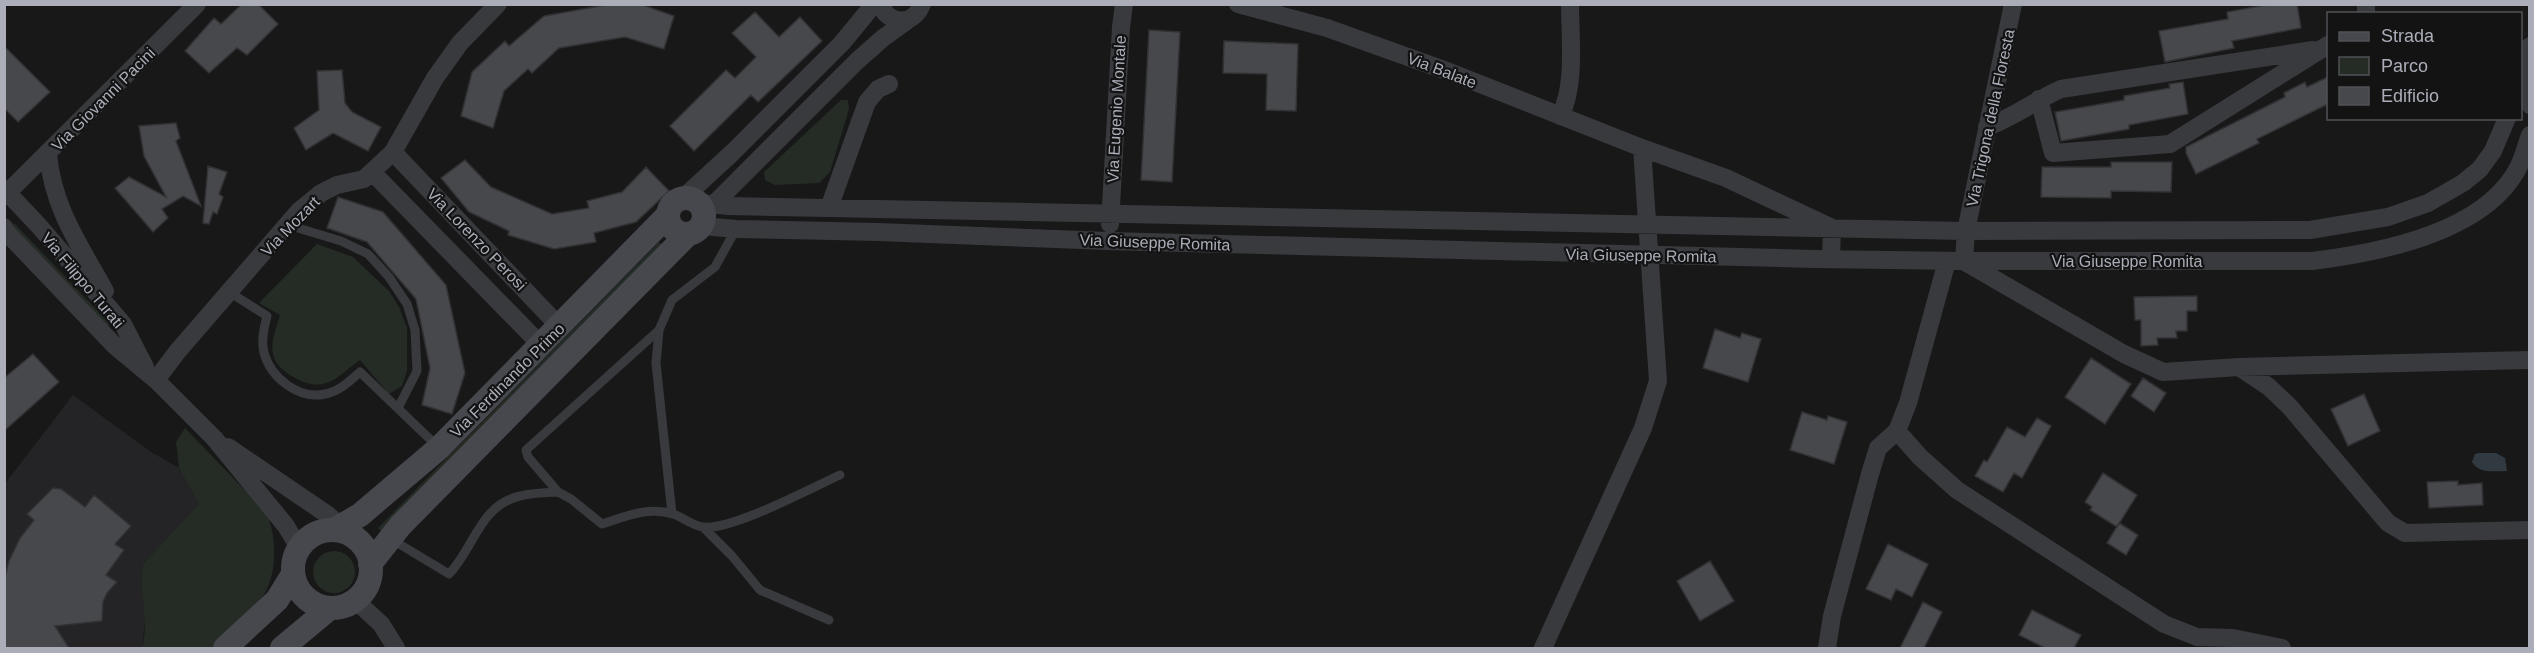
<svg xmlns="http://www.w3.org/2000/svg" width="2534" height="653" viewBox="0 0 2534 653" font-family="Arial,sans-serif">
  <style>
    .built { fill: #242426 }
    .green { fill: #242c25 }
    .water { fill: #323a41 }
    .building { fill: #47484c; stroke: #323235; stroke-width: 1.5 }
    .lines { fill: none; stroke-linecap: round; stroke-linejoin: round }
    .lane { stroke: #393a3e; stroke-width: 9 }
    .street { stroke: #393a3e; stroke-width: 18 }
    .secondary { stroke: #47484e; stroke-width: 24 }
    .labels { text-anchor: middle; stroke-width: 4.5; stroke-linejoin: round; paint-order: stroke }
    .street-label { font-size: 16px; fill: #abaeb8; stroke: #131314 }
  </style>
  <rect width="100%" height="100%" fill="#181819"/>
  <!-- built -->
  <path class="built" d="M73,395L151,452L179,468L200,504L143,564L141,576L146,611L142,648H5L4,485Z"/>
  <!-- green -->
  <path class="green" d="M841,100H848L849,109L830,172L819,183L775,185L765,180L764,172Z
    M14,223L110,324L106,329L12,229Z
    M659,242L663,246L382,532L378,528Z
    M317,244L353,257L389,291L399,307L407,328V371L402,386L389,394L360,360C349,367 338,380 326,383C315,387 305,383 295,378C264,360 271,345 280,315L259,303Z
    M185,428L266,512C278,538 278,579 259,602C245,619 227,633 212,648H142C150,617 138,592 143,564L199,504L179,468L176,442Z
    M313 572a21 21 0 1 1 42 0a21 21 0 1 1-42 0Z"/>
  <!-- water -->
  <path class="water" d="M2479,453H2496L2505,458L2507,471C2494,471 2479,474 2472,462L2475,454Z"/>
  <!-- building -->
  <path class="building" d="M242,4H258L278,24L247,55L237,48L209,73L185,51L214,18L221,24Z
    M611,4H640L674,16L664,49L625,37L559,48L532,73L528,69L504,91L493,128L461,116L472,72L505,41L509,46L544,16Z
    M2271,4H2297L2301,28L2232,41L2234,48L2165,62L2159,31L2228,19L2227,12Z
    M755,12L779,37L800,17L822,41L758,102L751,95L694,151L670,126L726,70L735,78L756,57L732,33Z
    M1149,30L1180,32L1172,182L1141,180Z
    M1224,41L1298,44L1296,111L1266,110L1267,74L1223,73Z
    M4,46L50,92L18,122L4,108Z
    M342,70L345,103L352,112L381,127L368,151L333,133L306,150L294,128L319,110L317,71Z
    M2328,77V104L2257,139L2259,143L2196,174L2186,153V147L2285,97L2284,93L2305,82L2307,87Z
    M2183,82L2188,114L2129,125V129L2061,141L2055,112L2124,100V96L2170,88L2169,84Z
    M176,123L180,138L176,141L201,206L183,196L162,209L168,218L153,232L115,188L129,177L166,197L144,156L139,126Z
    M465,160L491,187L552,214L589,208L587,201L622,192L646,167L669,191L636,222L594,233L596,242L554,249L508,235L509,231L469,212L441,178Z
    M2111,162H2172L2171,192L2111,191V198L2041,197L2042,167H2111Z
    M208,166L227,172L219,194L223,197L217,214L213,212L209,224L203,223Z
    M338,197L383,212L446,285L465,373L452,414L422,405L430,368L416,299L367,242L327,228Z
    M2197,296V311H2187V331H2176L2177,338H2157L2158,345L2141,346V320H2135L2134,297Z
    M1715,329L1740,338L1742,333L1761,339L1748,382L1703,368Z
    M33,354L59,382L4,431V378Z
    M2091,358L2131,384L2105,424L2065,397Z
    M2143,378L2166,393L2154,412L2131,396Z
    M2364,394L2380,431L2348,446L2331,409Z
    M1802,412L1827,420L1828,416L1847,422L1834,464L1790,450Z
    M2037,418L2051,426L2022,478L2014,473L2003,492L1975,476L1984,460L1987,462L2007,427L2025,437Z
    M2103,473L2137,495L2117,527L2090,510L2092,507L2085,502Z
    M2458,481V485L2482,483L2483,505L2429,508L2427,482Z
    M53,488L61,489L85,507L94,495L131,526L115,544L124,550L106,575L117,582L107,593L103,602L102,621L55,626L69,648H4V580L9,561L20,538L34,520L27,514Z
    M2119,523L2138,535L2126,555L2107,543Z
    M1888,544L1928,564L1912,597L1896,589L1891,600L1866,589Z
    M1710,561L1734,601L1700,621L1677,581Z
    M1923,602L1942,612L1924,648H1900Z
    M2032,610L2081,635L2074,648H2045L2019,635Z"/>
  <g class="lines">
    <!-- lane -->
    <path class="lane" d="M288,225L341,241L368,254L389,277L407,304L415,330L417,371L398,408
      M229,292L267,316C264,328 261,341 264,353C271,378 299,400 325,394C340,391 350,381 360,372L437,446
      M659,330L526,450L528,457L558,492L571,499L602,524C624,517 649,506 673,514C683,517 693,526 703,527C731,531 811,488 840,475
      M672,514L656,363L659,330L672,300L715,267L736,229
      M703,527L732,556L760,590L829,620
      M391,539L449,574C474,548 480,505 520,496C532,493 545,493 558,492"/>
    <!-- street -->
    <path class="street" d="M880,4C889,26 914,26 922,4
      M1238,4L1327,28L1447,71L1642,148L1658,381L1643,428L1543,648
      M2366,4V14
      M2522,71L2530,105
      M2520,75L2530,46
      M2039,99L2053,153L2170,144L2328,45
      M1560,116C1576,86 1570,38 1570,4
      M1987,127C2014,117 2036,100 2061,89L2313,50
      M1642,148L1726,178L1832,228L1831,259
      M393,152L560,327
      M48,154C53,208 79,244 105,291
      M373,173L541,345
      M4,189L39,226L123,324L145,367
      M4,196L197,4
      M683,198L732,153L842,43L874,4
      M699,203L729,206L1966,231L2310,230L2388,217L2428,203L2463,183L2480,169L2493,151L2507,118
      M829,208L867,102L878,89L889,84
      M708,210L857,61L883,38L908,20
      M1110,224L1121,27L1124,4
      M702,226L736,229L878,232L1108,241L1815,259L1964,261H2312C2378,253 2486,233 2519,166C2524,156 2526,145 2530,135
      M4,227L7,233L115,346L156,380L214,438L286,526L299,548
      M1964,261L1966,231L2013,4
      M1965,262L2124,354L2163,372L2239,367L2530,360
      M2239,367L2269,387L2290,407L2388,523L2405,533L2530,530
      M156,380L177,352L299,211L321,193L337,185L364,179L393,152L435,78L460,43L498,4
      M1897,431L1920,457L1957,490L2164,624L2197,637L2233,638L2282,648
      M228,447L328,515L358,541
      M355,600L381,624L396,648
      M1827,648L1832,616L1870,474L1878,448L1897,431L1908,403L1947,261"/>
    <!-- secondary -->
    <path class="secondary" d="M668 216a18 18 0 1 1 36 0a18 18 0 1 1-36 0Z
      M334,530L360,515L439,448L668,215
      M293 569a39 39 0 1 1 78 0a39 39 0 1 1-78 0Z
      M370,564L400,526L687,235
      M225,648L277,600L293,574
      M282,648L330,608"/>
  </g>
  <g class="labels">
    <!-- street labels -->
    <g class="street-label">
      <text transform="translate(1442 70) rotate(21)" y="6">Via Balate</text>
      <text transform="translate(103 99) rotate(-45)" y="6">Via Giovanni Pacini</text>
      <text transform="translate(1116 109) rotate(-87)" y="6">Via Eugenio Montale</text>
      <text transform="translate(1990 118) rotate(-78)" y="6">Via Trigona della Floresta</text>
      <text transform="translate(290 226) rotate(-46)" y="6">Via Mozart</text>
      <text transform="translate(477 239) rotate(46)" y="6">Via Lorenzo Perosi</text>
      <text transform="translate(1155 242) rotate(2)" y="6">Via Giuseppe Romita</text>
      <text transform="translate(1641 255) rotate(1)" y="6">Via Giuseppe Romita</text>
      <text x="2127" y="267">Via Giuseppe Romita</text>
      <text transform="translate(83 280) rotate(50)" y="6">Via Filippo Turati</text>
      <text transform="translate(507 380) rotate(-45)" y="6">Via Ferdinando Primo</text>
    </g>
  </g>
  <!-- border -->
  <rect width="2534" height="653" fill="none" stroke="#abaeb8" stroke-width="12"/>
  <!-- legend -->
  <rect x="2327" y="12" width="195" height="108" fill="#131314" stroke="#505156" stroke-width="1.5"/>
  <rect x="2339" y="32" width="30" height="9" fill="#47484e" stroke="#505156" stroke-width="1.5"/>
  <text x="2381" y="42" font-size="18" fill="#abaeb8">Strada</text>
  <rect x="2339" y="57" width="30" height="18" fill="#242c25" stroke="#505156" stroke-width="1.5"/>
  <text x="2381" y="72" font-size="18" fill="#abaeb8">Parco</text>
  <rect x="2339" y="87" width="30" height="18" fill="#47484c" stroke="#505156" stroke-width="1.5"/>
  <text x="2381" y="102" font-size="18" fill="#abaeb8">Edificio</text>
</svg>
